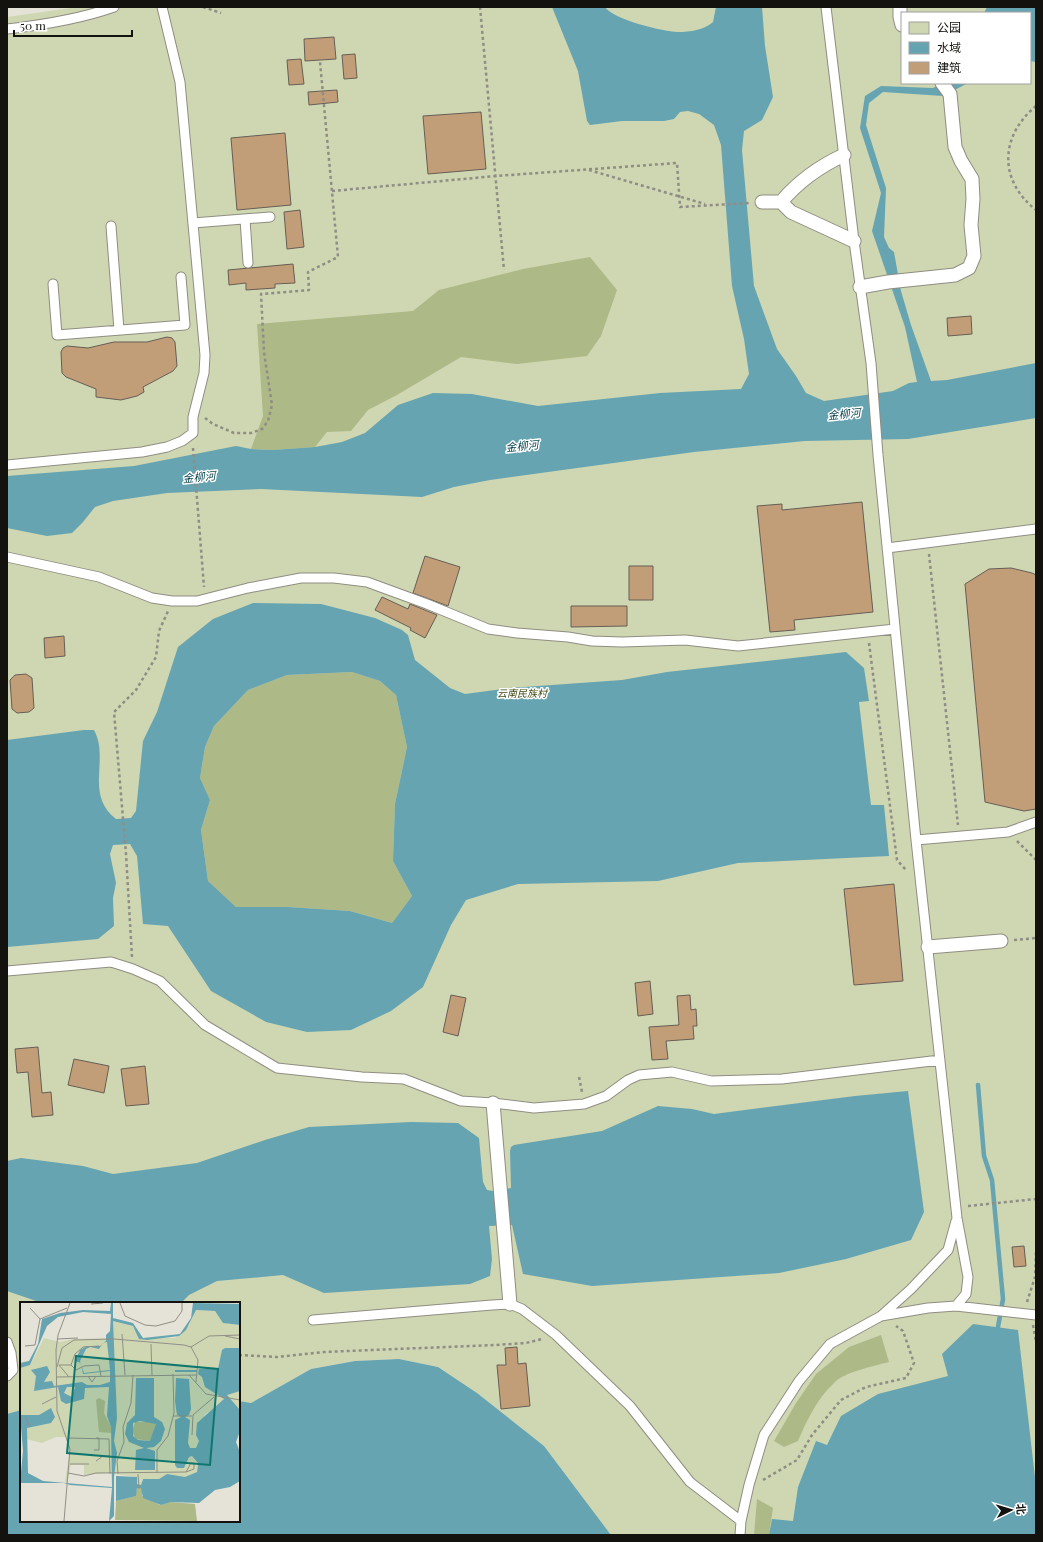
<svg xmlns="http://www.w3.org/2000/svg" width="1043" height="1542" viewBox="0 0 1043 1542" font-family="'Playfair Display','Noto Sans SC',serif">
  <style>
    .green { fill: #ced7b1; fill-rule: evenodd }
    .forest { fill: #aeb988 }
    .water { fill: #66a4b2; fill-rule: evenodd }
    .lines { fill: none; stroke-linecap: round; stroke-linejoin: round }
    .stream { stroke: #66a4b2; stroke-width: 4.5 }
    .building { fill: #c29e78; stroke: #665e56 }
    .service-casing { stroke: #908d82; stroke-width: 11 }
    .pedestrian-casing { stroke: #908d82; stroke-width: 15 }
    .path { stroke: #8f8d85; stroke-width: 2.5; stroke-dasharray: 3 3; stroke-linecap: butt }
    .service { stroke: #fff; stroke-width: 9 }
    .pedestrian { stroke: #fff; stroke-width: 13 }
    .labels { text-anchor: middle; stroke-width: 3; stroke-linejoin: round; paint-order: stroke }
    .park-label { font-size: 10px; font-style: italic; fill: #3f4810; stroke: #fff }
    .water-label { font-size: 11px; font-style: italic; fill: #013e49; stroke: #fff }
    .inset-river { fill: none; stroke: #66a4b2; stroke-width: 2 }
    .inset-road { fill: none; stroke: #918f87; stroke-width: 1 }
    .view { fill: #0f766e; fill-opacity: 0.15; stroke: #0f766e; stroke-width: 2 }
    .inset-edge { fill: none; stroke: #13120e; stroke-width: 2 }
  </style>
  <rect width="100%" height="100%" fill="#e5e3d7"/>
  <!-- green -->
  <path class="green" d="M78,7H1036V1535H611L544,1446L477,1393L438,1367L399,1359L355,1361L311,1369L251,1403L239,1401V1303H21V1410L7,1414V17ZM902,13H1030V83H902Z"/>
  <!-- forest -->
  <path class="forest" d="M590,257L617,290L601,336L587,356L517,364L461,357L397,395L368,410L351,431L327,432L315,447L273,450L251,449L263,416L257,324L413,311L439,290L523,269Z
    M352,672L380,681L396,695L407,747L395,804L393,861L412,896L392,923L350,911L288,907H236L208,881L201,830L210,800L200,778L205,747L214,726L248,690L287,675Z
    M881,1335L889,1362C874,1366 844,1372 834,1383C817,1399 807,1420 798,1441L784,1447L774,1441L796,1403L816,1374L849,1347Z
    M757,1499L773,1508L769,1535H754Z"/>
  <!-- water -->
  <path class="water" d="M552,7H605C614,20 661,31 678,32C690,32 704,30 713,22L716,7H762L765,46L773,97L762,120L744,131L742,150L754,286L777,349L796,376L806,393L824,401L893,391L909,383L917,382L905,327L872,231L881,193L860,128L865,96L881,86L933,88L942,83H968L943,96L883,92L869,103L866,125L886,188L884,237L889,248L894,252L901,291L911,325L931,381L947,380L1036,363V418L908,439L805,441L694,452L490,480L454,487L422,497L261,489L167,493L113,501L95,507L83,522L72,533L47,536L7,528V476L134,466L236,446L251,449L273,450L315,447L342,442L365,433L398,405L433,393L472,394L538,406L660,393L741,389L749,374L744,339L732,286L721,145L714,125L699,114L688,111L680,112L674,119L664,121H622L590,125L587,121L578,71Z
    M987,7H1036V62L1030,61V13H984Z
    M253,603L321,604L375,618L402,630L408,635L415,660L450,688L465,694L510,688L622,680L667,672L846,652L864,668L869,701L859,702L871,805H884L889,856L738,863L658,881L518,884L466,900L451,925L423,987L391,1011L351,1030L307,1032L266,1022L211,991L168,926L143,924L137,856L130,844L113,845L110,854L116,883L113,898L114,926L98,939L7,947V740L84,730H94C110,759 84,794 116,819L131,818L136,811L143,741L157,712L178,647L213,619ZM352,672L380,681L396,695L407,747L395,804L393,861L412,896L392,923L350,911L288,907H236L208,881L201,830L210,800L200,778L205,747L214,726L248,690L287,675Z
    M908,1091L924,1212L911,1240L846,1259L779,1273L592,1286L523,1274L512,1225L489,1226L492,1259L490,1276L470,1284L324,1293L283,1275L217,1281L189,1295L181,1303H42L7,1291V1161L21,1158L83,1166L113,1174L197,1163L265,1140L309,1127L411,1122L458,1123L479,1138L483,1182L487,1190L493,1191L511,1188L510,1151L511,1147L514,1145L602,1131L658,1106L692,1109L714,1114L855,1096Z
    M973,1324L1018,1330L1036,1486V1535H769L772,1519L793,1521L798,1487L816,1441L827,1445L841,1416L878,1394L948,1376L942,1354Z
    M399,1359L438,1367L477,1393L544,1446L611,1535H7V1414L21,1410V1521H239V1401L251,1403L311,1369L355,1361Z"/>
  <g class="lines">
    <!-- stream -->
    <path class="stream" d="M978,1085L984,1156L992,1180L1003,1299L998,1327"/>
  </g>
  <!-- building -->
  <path class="building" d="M334,37L336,59L305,61L304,39Z
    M355,54L357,78L344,79L342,55Z
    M301,59L304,84L289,85L287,60Z
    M337,90L338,102L309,105L308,92Z
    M481,112L486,169L428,174L423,116Z
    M285,133L291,205L237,210L231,138Z
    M300,210L304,247L287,249L284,212Z
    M293,264L295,283L275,284V288L246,290V283L229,285L228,270Z
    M971,316L972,334L948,336L947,318Z
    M167,337L172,338L175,342L177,366L173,371L143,387L144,392L137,396L121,400L96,397V389L66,377L62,373L61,352L63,348L67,346L88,348L114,342H147Z
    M862,502L873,612L794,620L795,630L770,632L757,506L782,504V510Z
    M425,556L460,567L448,606L413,593Z
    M629,566H653V600H629Z
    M1011,568L1032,573L1036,575V809L1024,811L985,802L965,584L989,569Z
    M382,597L408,609L410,604L437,615L425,638L410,630L411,628L375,610Z
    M571,606H627V626L571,627Z
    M64,636L65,656L45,658L44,638Z
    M26,674L32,678L34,708L29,712L17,713L12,709L10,680L15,675Z
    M894,884L903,981L854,985L844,889Z
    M650,981L653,1014L638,1016L635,983Z
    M451,995L466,998L458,1036L443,1032Z
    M690,995L691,1010L696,1009L697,1026H693L694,1039L666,1041L668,1059L652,1060L649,1027L679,1025L677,996Z
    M38,1047L42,1093L51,1092L53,1115L32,1117L28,1072L17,1073L15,1049Z
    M74,1059L109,1066L104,1093L68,1085Z
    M145,1066L149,1104L126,1106L121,1069Z
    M1024,1246L1026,1266L1014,1267L1012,1247Z
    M517,1347L518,1364L526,1363L530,1406L501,1409L497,1365H506L505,1348Z"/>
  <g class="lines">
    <!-- service casing -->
    <g class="service-casing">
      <path id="service" d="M826,7L854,241L871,363L878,455L916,840L957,1218L968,1277L966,1294L956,1306
        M7,29C43,25 80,19 114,7
        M245,219L248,263
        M193,223L270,217
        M111,226L119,330
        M53,284L57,335L185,325L181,277
        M7,465L142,452L167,447L182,441L193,433V417L204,373L205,355L180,82L162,7
        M887,548L1036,529
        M7,557L99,577L152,598L172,601H197L248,588L301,578H334L367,582L427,604L488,629L517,633L568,637L592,641L622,642L685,640L738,646L895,629
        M916,840L1008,832L1036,822
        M7,971L111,962L133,969L160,981L205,1025L277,1068L362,1077L404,1079L461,1101L493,1103L534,1108L584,1104L606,1096L628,1080L639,1075L672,1072L711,1081L782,1079L940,1060
        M881,1316L928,1308L956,1306L1036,1315
        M313,1320L492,1305L510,1304L522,1309L556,1335L630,1406L690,1482L741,1521
        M7,1342L11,1353L13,1370L7,1376
        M740,1535L741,1521L749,1485L764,1435L799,1381L830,1344L881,1316L911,1289L948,1250L956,1221"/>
    </g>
    <!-- pedestrian casing -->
    <g class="pedestrian-casing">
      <path id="pedestrian" d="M900,7V17L902,25
        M844,155C820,166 798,182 781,202L791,212L854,241
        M762,202H781
        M860,287L888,282L955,275L969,268L974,256L971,225L973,199L972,179L961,161L955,147L950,94L942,83
        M928,947L1001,941
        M493,1103L510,1304"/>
    </g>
    <!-- path -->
    <path class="path" d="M203,7L221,13
      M480,7L504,270
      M1036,106C1000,136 998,180 1036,210
      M589,170L705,204
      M332,191L496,176L677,163L680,207L749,203
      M205,418L213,424L234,433H251L262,429L268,421L272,405L264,352L261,294L309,290L308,272L338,257L320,62
      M193,448L204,587
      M929,554L958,825
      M869,643L897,860L906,870
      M1017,841L1036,860
      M1014,940L1036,938
      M132,957L126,854L114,712L136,690L156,657L159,631L168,611
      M579,1077L582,1092
      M968,1206L1036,1199
      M1027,1302L1035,1277L1036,1252
      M1033,1325L1036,1342
      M239,1355L277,1357L324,1352L495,1345L526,1343L542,1339
      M763,1480L797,1460L812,1435L841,1400L866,1387L906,1378L914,1363L903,1331L896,1326"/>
    <!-- service -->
    <use href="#service" class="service"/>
    <!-- pedestrian -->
    <use href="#pedestrian" class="pedestrian"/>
  </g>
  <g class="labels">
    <!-- park labels -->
    <g class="park-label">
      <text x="522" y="697">云南民族村</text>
    </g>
    <!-- water labels -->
    <g class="water-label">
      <text transform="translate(844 414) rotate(-6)" y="4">金柳河</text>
      <text transform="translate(522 446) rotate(-6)" y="4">金柳河</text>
      <text transform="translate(199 477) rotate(-6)" y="4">金柳河</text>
    </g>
  </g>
  <!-- overview -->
  <g transform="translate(20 1302)">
    <rect width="220" height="220" fill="#e5e3d7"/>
    <path d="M175,8L195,9L203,21L220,23V108L203,94L204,99L199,104L185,112L176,133L179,139L177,170L165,176L147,172L139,177H122L121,183L117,182L116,175L89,171L64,173V163H51L47,181L45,180L49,153L46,135H36L22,141L6,137L0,115V65L10,63L24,36L40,40L53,37L93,36V19L113,24L119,36H155L169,23Z" fill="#ced7b1"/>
    <path d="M79,96L85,99L84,111L91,125V131L79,130L76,98ZM115,120H133L136,122L133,136L130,139L116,137L112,130ZM117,186H122V194L140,203L151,200L175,202L177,219L95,218L96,199L115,194Z" fill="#aeb988"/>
    <path d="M91,1H93V16L113,21L123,36L160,32L171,16L173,1L220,2V23L203,21L195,9L176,8L166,28L159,34L127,38L119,37L113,24L93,19L97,116L94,139L97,151L94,175V214L89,219L92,186L50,183L44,181H0L3,149L0,113H19L31,106L35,115L31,121L7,126L8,171L23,179L92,185L91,125L87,114L89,85L65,86L64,97L46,102L41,99L38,85L14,89L16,74L11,68L27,64L30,70L24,80L32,79L34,84L62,80L67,83H80L90,80V69L63,72L61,61L55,59L60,48L67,44H80L86,39V33L90,29L91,12L63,10L38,15L27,24L10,63L0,66V61L9,59L18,42L22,17L40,11L63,8L90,9ZM87,40L90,68L64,71L60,59L66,47L70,45L79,47L83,41ZM47,85H55L52,95L44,91ZM205,46H220V89L207,93L220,108V129L216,140L220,150V179L210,185L195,188L179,201L151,200L141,203L123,196L121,186H117L116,194L96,199V174L117,175V182L121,183L123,177H139L147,172L165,175L177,170L178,161L172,154L169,155L164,166H157L155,163V118L161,115L157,113L155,99L156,76L169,77L171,107L169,113L165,115L170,118L168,141L170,146H176L179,139L176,133L177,121L204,97L185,85L182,75L178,72L179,67H198L202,48ZM116,76H134V115L142,120L145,127L141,139L134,145L126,146L135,149V168H115L116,148L124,146L109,140L105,132L107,121L115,113ZM120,119L136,122L130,139L118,138L113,134V121Z" fill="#66a4b2" fill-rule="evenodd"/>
    <path class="inset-river" d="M155,69H177"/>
    <path class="inset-road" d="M100,1L105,14L125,23L136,24L155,19L162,9V1M71,2L83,1M10,6L20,17L47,6M102,32L105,73M205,34L220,37M37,37L58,36M131,42L132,73M5,44L15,43L20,17M171,45L189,34L220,33M39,63H51L55,52L63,45L79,44M39,63L49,75M51,63L56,68L64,64L79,63L81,74M37,65L42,46L54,38L94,37L164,43L171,45L178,58L176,80M169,73L186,92L220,98M68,74L72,80L76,74M36,75L176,73M22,102L36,95M5,114L10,125M153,114H172M172,133L173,113L194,95M48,136L89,137L90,172M74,148H79V136H76M76,159L83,154H90M50,162H69M48,171L64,174L76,171L166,170L174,167V161H171L166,170M137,171V148L148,134L154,111L153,72M98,172L97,159L104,140L103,125L111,101L113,73M118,172L119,187M44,219L50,147L37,109L36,48L38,33L50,1"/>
    <path class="view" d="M56,54L198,67L190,163L47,151Z"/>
    <rect width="220" height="220" class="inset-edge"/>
  </g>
  <!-- border -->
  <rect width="1043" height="1542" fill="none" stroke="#13120e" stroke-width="16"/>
  <!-- legend -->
  <rect x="901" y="12" width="130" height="72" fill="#ffffff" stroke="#a1a09f"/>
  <rect x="909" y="22" width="20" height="12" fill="#ced7b1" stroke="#a1a09f"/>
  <text x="937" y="32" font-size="12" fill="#13120e">公园</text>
  <rect x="909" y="42" width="20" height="12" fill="#66a4b2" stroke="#a1a09f"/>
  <text x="937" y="52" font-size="12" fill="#13120e">水域</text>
  <rect x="909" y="62" width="20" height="12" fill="#c29e78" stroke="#a1a09f"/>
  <text x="937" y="72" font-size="12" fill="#13120e">建筑</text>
  <!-- north arrow -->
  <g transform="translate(1011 1510) rotate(85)" stroke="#ffffff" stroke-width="3" paint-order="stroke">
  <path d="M0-3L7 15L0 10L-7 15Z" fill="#13120e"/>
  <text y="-6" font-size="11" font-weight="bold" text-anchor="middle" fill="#13120e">北</text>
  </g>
  <!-- scale -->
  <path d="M14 30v6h118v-6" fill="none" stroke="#13120e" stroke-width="2"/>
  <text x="20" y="30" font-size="12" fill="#13120e" stroke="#ffffff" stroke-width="3" paint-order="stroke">50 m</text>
</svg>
